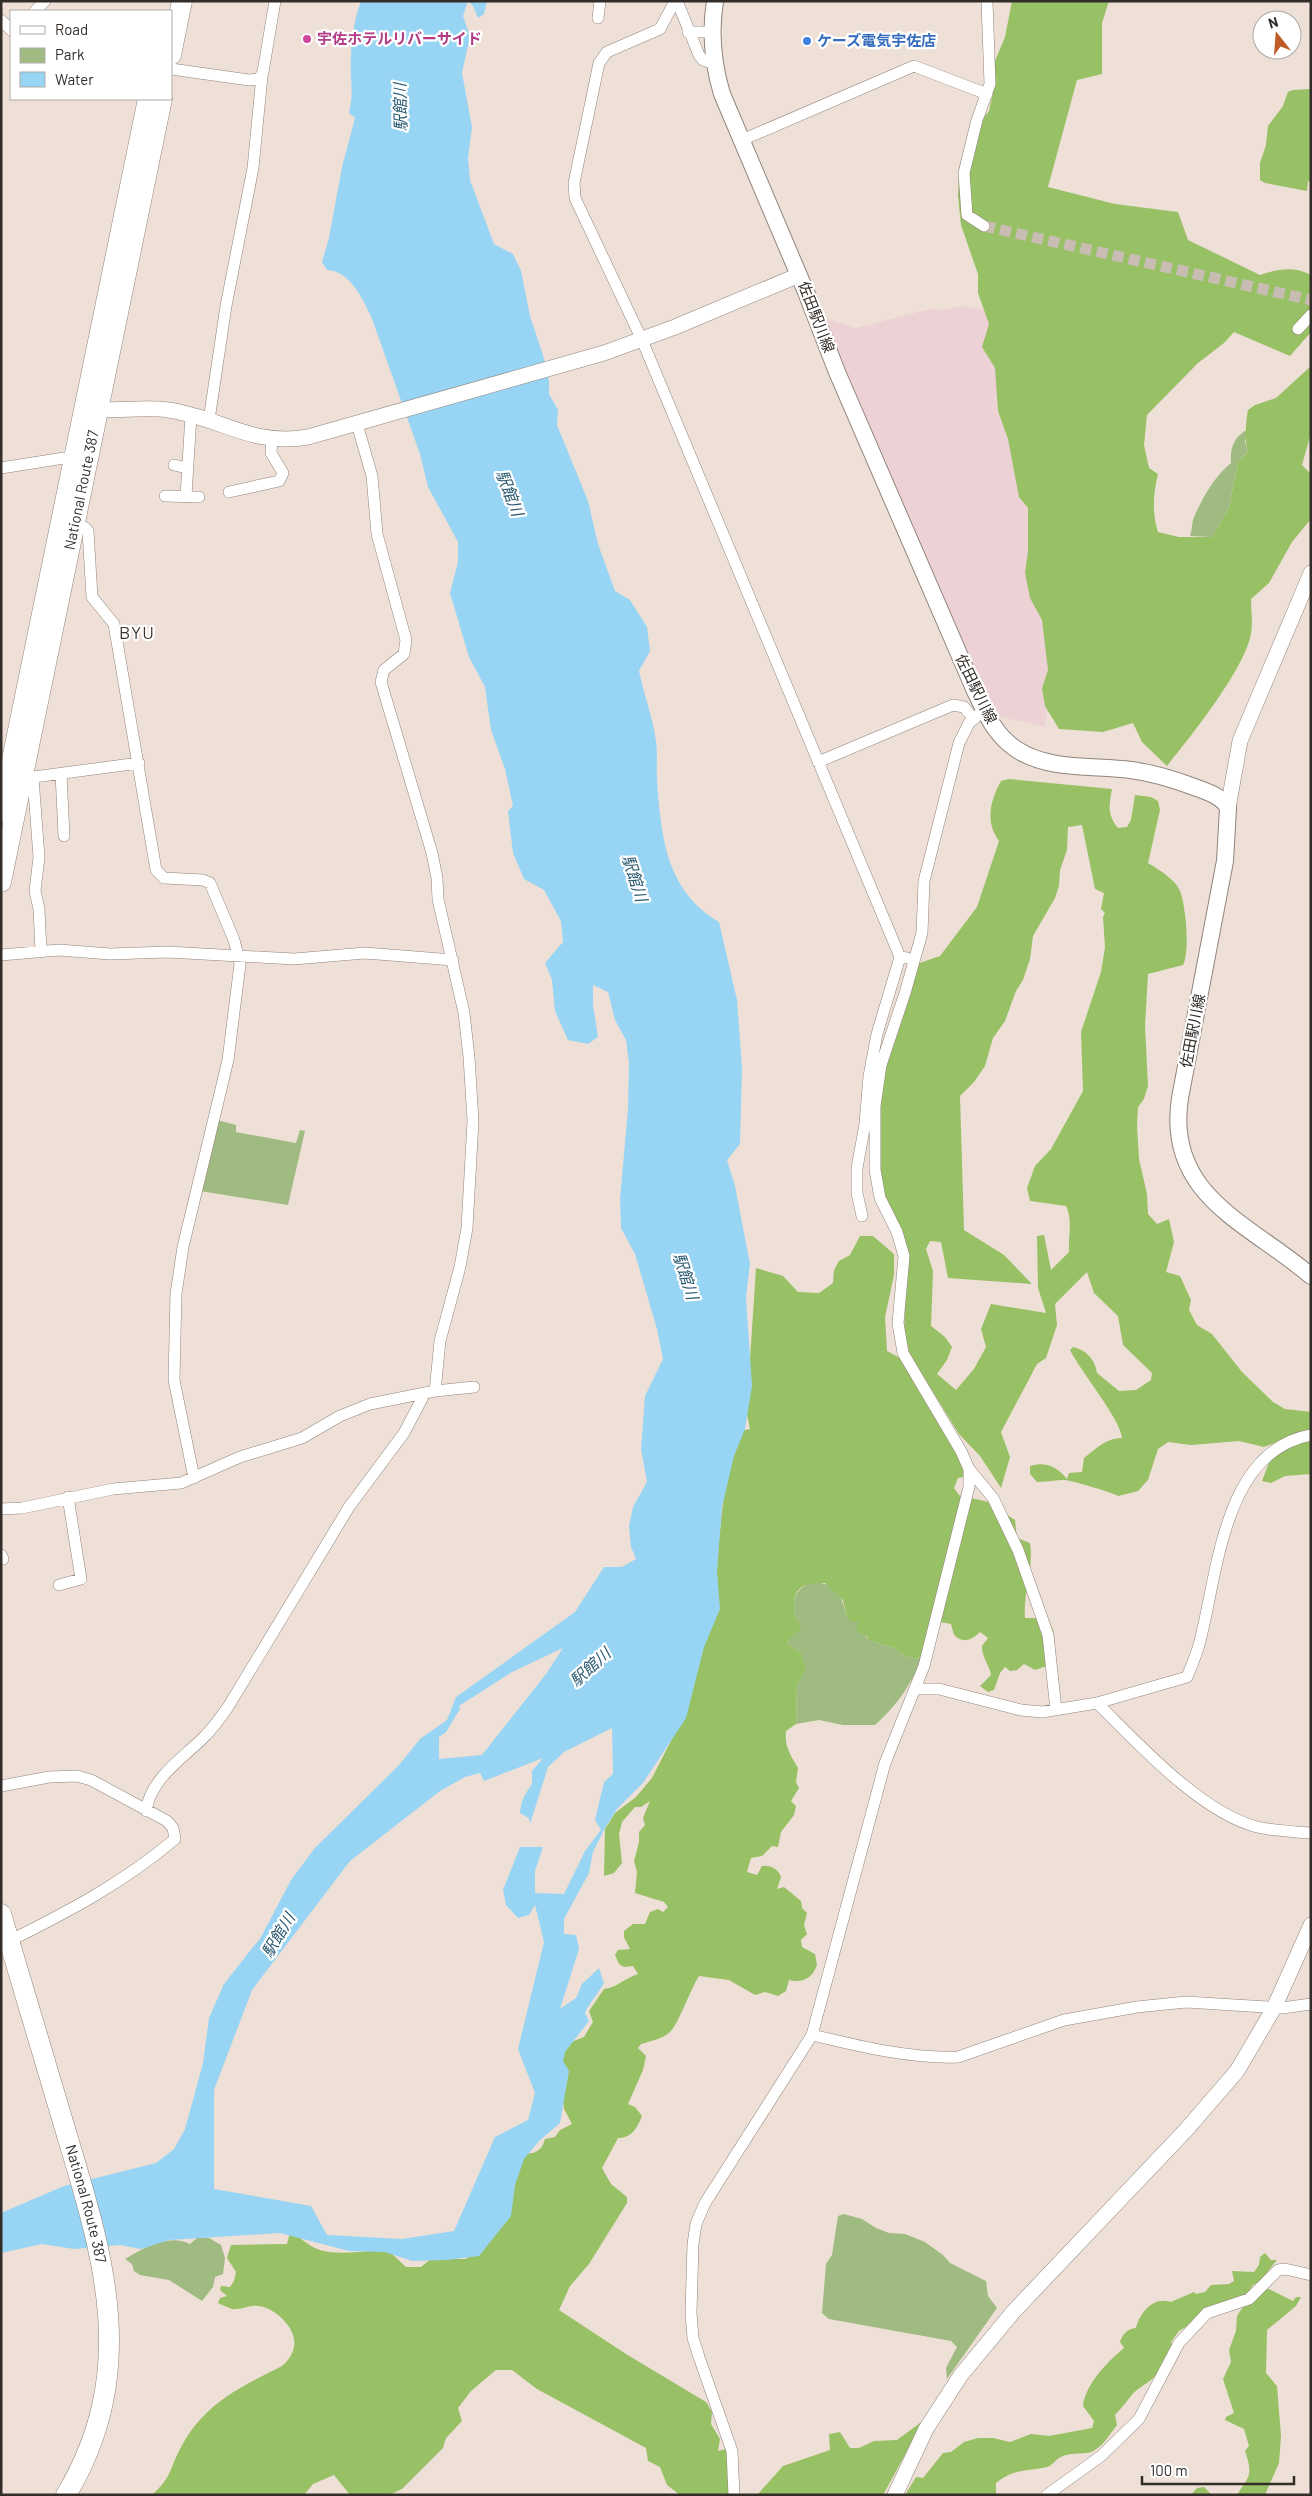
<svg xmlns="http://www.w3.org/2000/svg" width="1312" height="2496" viewBox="0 0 1312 2496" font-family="Barlow,'Noto Sans JP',sans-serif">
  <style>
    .industrial { fill: #ecd1d5 }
    .green { fill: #a0bb82 }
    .forest { fill: #98c065; fill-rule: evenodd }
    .water { fill: #98d5f5; fill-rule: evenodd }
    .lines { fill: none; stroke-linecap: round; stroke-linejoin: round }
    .minor-tunnel { stroke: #c8bcb3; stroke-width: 11; stroke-dasharray: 11 5.5; stroke-linecap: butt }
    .minor-casing { stroke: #91847b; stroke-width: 12 }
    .tertiary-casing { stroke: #91847b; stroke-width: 16 }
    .secondary-casing { stroke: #91847b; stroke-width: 18 }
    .trunk-casing { stroke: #91847b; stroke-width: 21 }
    .minor { stroke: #fff; stroke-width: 11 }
    .tertiary { stroke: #fff; stroke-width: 15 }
    .secondary { stroke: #fff; stroke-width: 16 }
    .trunk { stroke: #fff; stroke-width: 20 }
    .hotel-dot { fill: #d1479c; stroke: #fff; stroke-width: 2 }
    .shop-dot { fill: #3f7fe0; stroke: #fff; stroke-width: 2 }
    .labels { text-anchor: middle; stroke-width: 4.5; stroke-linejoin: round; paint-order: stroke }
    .hotel-label { font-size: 15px; font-weight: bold; fill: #b23c85; stroke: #fff; text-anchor: start }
    .shop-label { font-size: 15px; font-weight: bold; fill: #366cbe; stroke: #fff; text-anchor: start }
    .street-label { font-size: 15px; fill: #322d29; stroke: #fff }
    .water-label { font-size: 16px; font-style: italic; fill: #2c5a71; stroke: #fff }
    .quarter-label { font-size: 18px; letter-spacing: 1px; fill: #3f342c; stroke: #fff }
  </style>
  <rect width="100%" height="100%" fill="#eee0d6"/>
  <!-- industrial -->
  <path class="industrial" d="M964,306L986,310L1013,435L1042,552L1056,652L1045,727L997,716L989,707L821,317L856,328L934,308L940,310Z"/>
  <!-- green -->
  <path class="green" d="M1248,429L1245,441L1248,452L1238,462L1229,508L1212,537L1190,536C1192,531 1192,521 1194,517C1203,497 1214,477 1231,463C1230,447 1234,437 1248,429Z
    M217,1120L236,1125V1132L296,1143L300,1130L305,1131L288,1205L200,1191Z
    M812,1582C836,1583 842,1595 847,1617L859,1621L868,1640L894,1648L905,1656L917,1659L924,1654C912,1682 899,1704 875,1725H843L819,1720L796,1724L797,1685L805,1670L801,1653L787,1643L799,1621L795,1616C792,1599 795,1589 812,1582Z
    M844,2214L862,2219L876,2228L889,2233L905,2234L925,2242L943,2255L950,2263L986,2281L988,2296L997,2308L947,2379L946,2368L957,2347L951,2341L829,2319L822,2313L826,2264L832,2255L838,2216Z
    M198,2237L209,2238L221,2245L225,2258L223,2274L215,2277L213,2287L202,2301L169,2280L140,2275L134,2271L132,2264L125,2259C143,2248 169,2233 190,2244Z"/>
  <!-- forest -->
  <path class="forest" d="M1012,1H1109L1102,23V74L1077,80L1048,187L1115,204L1178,212L1188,240L1260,275C1279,269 1293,266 1311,275V332L1290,356L1234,332L1224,343L1198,363L1147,415L1144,445L1149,468L1158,474C1153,493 1152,514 1158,532L1179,537H1212L1229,508L1238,462L1248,452C1244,440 1246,422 1248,410L1255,405L1276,398L1311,366V433L1302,465L1311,474V519L1292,542L1269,583L1251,599C1251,610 1253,623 1251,634C1244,670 1191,736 1167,766L1142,742L1133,723L1103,732L1059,729L1045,706L1042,688L1048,670L1042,620L1030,598L1025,573L1028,551V508L1019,497L1008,439L998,411L995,368L982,347L989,324L978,293V274L961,225L958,196L959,167L968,137L989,111L993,92L995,61L1005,37Z
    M1311,89V182L1308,181L1307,191L1265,183L1260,180V163L1266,145L1268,126L1283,106L1288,92L1293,90Z
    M1009,779L1112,789C1109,805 1107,815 1118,828L1127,827L1131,820L1135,795L1151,797L1158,801L1160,810L1148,863C1158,869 1176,880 1180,891C1186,906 1190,952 1183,965L1148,974L1145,1026L1148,1086L1144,1099L1138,1107L1137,1126L1139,1159L1147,1194L1148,1214L1157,1224L1169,1219L1174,1242L1166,1272L1180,1276L1191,1300L1189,1310L1197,1325L1212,1334L1242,1372L1273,1402L1285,1409L1311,1412V1474L1285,1476L1271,1483L1262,1481L1270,1460L1290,1437L1264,1447L1239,1441L1191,1445L1168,1442L1158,1449L1148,1480L1138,1491L1118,1496C1115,1493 1069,1480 1065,1480C1056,1480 1046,1482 1037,1482L1030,1474V1466C1046,1461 1057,1467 1067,1479L1069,1473L1082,1472L1084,1458C1097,1448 1106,1438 1122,1438C1121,1420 1081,1372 1070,1350L1073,1347C1086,1350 1095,1359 1097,1373L1119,1391L1136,1390L1151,1380L1152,1373L1123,1345L1118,1316L1094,1293L1087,1272L1055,1304L1057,1325L1046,1358L1037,1364L1001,1432L1010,1457L1001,1488L980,1456L959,1434L910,1355L904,1332L907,1258L885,1205L876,1160L878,1091L917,964L940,956L977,907L999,841C985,822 990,801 1001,781ZM1082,825L1095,889L1104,893L1101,909L1105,913L1103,917L1105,947L1101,972L1081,1032L1083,1091L1051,1149L1035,1166L1027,1188L1030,1201L1066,1206C1073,1221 1068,1236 1069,1252L1051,1270L1044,1235L1037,1236L1038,1288L1046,1313L991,1304L981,1329L986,1347L974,1369L956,1390L937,1374L947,1360L952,1347L945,1337L931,1326L933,1271L926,1249L930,1241L941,1242L948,1278L1032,1284L1004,1255L964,1230L960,1096L974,1082L985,1066L993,1038L1005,1021L1016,991L1023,980L1030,959L1033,936L1055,898L1059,886L1060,870L1067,850L1068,827Z
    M860,1236H873L894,1254V1275L885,1317L887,1351L900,1358L968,1469L965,1477L958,1478L954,1488L959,1495L988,1502L1015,1520L1017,1538L1030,1543C1034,1569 1023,1592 1025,1618C1062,1616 1057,1640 1047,1666L1035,1670L1024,1664L1017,1670L1010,1671L1005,1667L1000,1673L994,1690L988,1692L980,1686L991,1675C989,1664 982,1658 982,1646L988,1638L980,1632C972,1640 963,1644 954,1635L951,1624L934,1621L924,1654L917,1659L905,1656L894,1648L868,1640L867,1636L859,1633L856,1628L859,1621L852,1622L847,1617L843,1600L825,1583C800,1582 791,1590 795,1616L799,1621L801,1629L790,1638L787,1643L801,1653L806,1670L797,1685L796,1724L786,1731C784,1746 791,1756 798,1768L796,1782L799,1788L791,1801L796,1806L794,1815L781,1832L778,1847L772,1846L762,1856L751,1858L747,1872L757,1875L762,1866C771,1865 778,1869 781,1877L777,1889L784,1887L801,1901L802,1908L807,1913L804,1925L807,1934L801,1940L802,1947L815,1954L817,1965C812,1979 802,1983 789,1980L786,1991L778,1996L765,1992L755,1995L729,1980L699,1976C691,1988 678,2025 670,2032C662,2039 651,2041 641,2044L638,2048L646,2056L643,2070L628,2104L635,2107L642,2116C637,2128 632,2138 618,2138L602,2168L611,2184L627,2197V2203L589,2264L570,2286L559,2310L626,2354L706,2402L712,2412L711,2424L720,2439L718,2451L726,2449L729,2452L730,2495H680L667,2485L660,2467L648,2461L646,2448L537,2389L512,2370H496L471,2391L458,2408L462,2421L446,2438L443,2448L402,2489L389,2495H350L334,2475L313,2484L304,2495H152C171,2477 168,2474 178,2453C201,2405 238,2388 282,2366C290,2359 296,2350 294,2339C292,2323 269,2303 252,2306C245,2307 239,2310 232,2309C227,2307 222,2305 218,2303L220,2298L227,2296L220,2290L221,2286L230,2287L234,2281L236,2272L227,2258L231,2245L287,2244L290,2232C300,2237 309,2246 317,2249C337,2257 367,2249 389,2251L406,2267H421L431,2259H466L481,2246L523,2154C535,2154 542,2151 545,2139L555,2137L560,2130L572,2124L564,2109L560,2070L566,2044L584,2037L593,2022L589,2011L604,1989C618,1987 625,1978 638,1974L633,1966L624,1967L619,1964L615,1955L618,1950L630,1949L624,1937V1931L633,1924H645L650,1912L658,1909L663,1912L668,1907L664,1902L635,1893L637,1872L634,1861L639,1842V1832L645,1825L643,1818L650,1801L641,1807H635L622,1822L619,1834L622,1863L614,1873L604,1876L605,1829L615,1813L636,1797L652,1778L675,1733L711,1561L719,1539L725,1485L735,1432L750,1429L745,1405L749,1375L756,1268L783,1276L798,1292L819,1293L833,1283L834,1270L839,1261L850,1255Z
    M1265,2253L1271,2260H1277L1264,2276L1265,2279L1253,2285L1242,2302L1191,2324L1179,2331L1171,2342L1175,2351L1172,2360L1161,2365C1159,2380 1139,2385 1131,2396C1126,2402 1121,2409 1115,2415L1117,2425C1109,2435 1100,2452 1086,2453C1077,2454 1067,2453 1059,2458C1054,2461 1053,2465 1047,2467C1025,2472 1015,2468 996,2483V2495H905L916,2477L923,2478L943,2453L951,2452L964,2442L978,2438H993L1010,2442L1031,2434L1049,2436L1092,2428L1094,2421L1083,2406C1085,2385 1107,2362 1124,2348L1120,2342C1123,2333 1128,2329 1136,2328C1140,2312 1154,2296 1171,2302L1194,2292L1196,2294L1205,2292L1211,2285L1229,2284L1234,2281L1232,2271L1254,2272L1259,2265L1260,2257Z
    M1255,2288L1269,2289L1293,2301L1296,2297H1301L1296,2306L1267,2330L1266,2373L1277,2386L1281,2436L1279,2463L1265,2495H1237C1250,2475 1253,2475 1245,2451L1249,2446L1244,2429L1225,2420L1226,2417L1234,2413L1223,2379L1231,2362L1229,2350L1236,2331L1237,2316Z
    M924,2420L883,2495H757L783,2466L830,2450L829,2434L840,2432L850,2448H859L874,2441L897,2440Z
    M1204,2487L1212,2495H1191L1197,2488Z"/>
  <!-- water -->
  <path class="water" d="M361,1H468L463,16L470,36L462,73L472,127L468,158L470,180L494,244L513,254L521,271L530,316L543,355L549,381V394L558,410L557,425L588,501L598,544L615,591L630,600L647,627L650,651L639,671C644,695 653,718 656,741C658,754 656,767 657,780C661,836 666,891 719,922L737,1000L742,1067L740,1144L727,1160L735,1186L750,1264L746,1297L752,1386L745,1429L734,1456L722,1507L717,1572L720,1609L704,1647L686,1718L643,1783L617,1809L605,1828L593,1852L589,1873L564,1919V1934L576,1935L579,1949L560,2009L576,1998L582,1984L599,1968L604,1983C598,1994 590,2002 585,2013L589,2021L565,2052L563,2061L569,2071L560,2123L539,2141L524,2159L515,2185L511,2216L479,2256L447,2260L412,2261L385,2252L349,2251L280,2233L169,2240L141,2249L120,2245L74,2249L42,2244L1,2253V2213L64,2186L156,2163L174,2149L185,2129L193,2100L203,2063L209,2018L224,1984L261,1937L291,1880L314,1849L399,1765L420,1739L447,1720L456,1697L575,1612L604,1567H622L636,1559L631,1547L629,1526L633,1507L647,1482L641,1449L645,1396L663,1359L657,1329L635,1254L621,1228L620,1199L628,1109L629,1063L626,1040L615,1020L608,992L593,985V1005L598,1037L588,1044L568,1040L555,1011L552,980L545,963L563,942L561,921L544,890L524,879L513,853L508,811L513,806L505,769L491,730L485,687L469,657L450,593L458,562V542L428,487L420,454L371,316C362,298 350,271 327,270L322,262L329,238L342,167L355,118L349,113C352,100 352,91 351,78C350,53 352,25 361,1ZM563,1648L546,1674L482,1755L439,1759V1737L446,1732L460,1709L459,1706L512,1672ZM612,1728L613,1774L604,1782L595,1820L601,1830L585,1851L564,1894L535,1893V1871L543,1847H520L503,1890L506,1905L518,1918L529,1915L535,1905L544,1942L518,2049L535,2093L528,2120L495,2137L454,2231L402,2239L327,2235L311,2206L214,2189V2090L252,1990L350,1861L440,1791L465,1777L480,1773L484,1781L543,1758L532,1771V1784C525,1794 521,1800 520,1813L529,1818L530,1824L548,1767L564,1752Z
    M468,1H487L484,14L478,18L473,6Z"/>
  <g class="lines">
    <!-- minor-tunnel -->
    <path class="minor-tunnel" d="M984,226L1311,300"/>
    <!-- minor casing -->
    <g class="minor-casing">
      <path id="minor" d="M675,1L660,29L607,52L599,63L574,183L575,198L642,340L900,957
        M677,1L699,55L703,60L715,64
        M35,11L45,1
        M598,18L600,1
        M1,20L11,30
        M688,32H713
        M171,69L249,80L259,79L263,72L275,1
        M742,140L914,66L987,94
        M984,226L967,215L964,173L977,120L990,84L987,1
        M1298,329L1311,315
        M209,420L226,306L253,168L262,76
        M357,424L372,476L377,534L406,640L404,654L384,670L381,682L432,853L437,878L438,899L464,1013L469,1057L473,1121L467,1228L460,1267L440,1341L435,1391
        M174,465L187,468
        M1,468L64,458L73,459
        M229,492L279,481L283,473L271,453L272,440
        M165,496L199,497
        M186,496L191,415
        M75,525L84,527L88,531L92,597L114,624L156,870L164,878L203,880L210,883L234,940L240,964L228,1060L183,1247L176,1294L174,1380L194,1478
        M984,710L969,723L959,743L924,881L922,933L905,993L881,1065L875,1106V1170L880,1198L897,1232L904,1256L898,1323L903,1353L961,1451L969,1469L993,1498L1018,1550L1048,1635L1056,1710
        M818,762L953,705L964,707L973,718
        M61,774L64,836
        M26,778L139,763
        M33,778L39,857L35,891L39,909L41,951
        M1,955L59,950L110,954L168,952L294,959L365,953L453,960
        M862,1216L857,1193V1168L865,1124L869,1076L877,1034L900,957L907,958
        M1,1509L22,1508L113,1489L181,1483L240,1457L302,1438L340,1416L370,1404L435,1391L474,1387
        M1,1555L3,1559
        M59,1585L81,1579L68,1497
        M915,1689H939L1021,1710L1042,1712L1097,1703L1187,1677C1191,1667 1196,1656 1199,1645C1218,1575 1222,1451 1311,1435
        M1097,1703C1139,1744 1200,1812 1257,1827C1275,1831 1293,1832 1311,1833
        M1,1786L49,1777L77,1776L91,1780L167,1821L173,1828L175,1839C123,1883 66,1913 5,1943
        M146,1811C151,1777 184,1758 206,1735C214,1727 221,1717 228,1707L349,1507L404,1433L425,1393
        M812,2035C858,2046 911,2059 958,2057L1064,2020L1137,2007L1186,2002L1282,2008L1311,2004
        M734,2495L732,2451L699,2357L693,2338L691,2313L693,2244L696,2224L705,2203L812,2035L885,1763L924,1666L969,1487V1469
        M1047,2495L1101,2456L1139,2419L1179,2343L1207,2313L1249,2299L1278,2270L1285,2269L1311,2275"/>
    </g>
    <!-- tertiary casing -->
    <g class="tertiary-casing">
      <path id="tertiary" d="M88,408C114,413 140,406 168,410C220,417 251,447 308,437L604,353L675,327L799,275
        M1228,808L1240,741L1311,573
        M895,2495L926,2429L961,2375L1014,2311L1186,2130L1237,2071L1274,2008L1311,1925"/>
    </g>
    <!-- secondary casing -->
    <g class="secondary-casing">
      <path id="secondary" d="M715,1C710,32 713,64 722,94L806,292L837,372L975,691C986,714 995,735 1016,749C1048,771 1095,765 1131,770C1154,773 1176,780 1197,788C1208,792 1223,797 1228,808L1225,861L1180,1098C1165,1196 1249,1223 1311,1276"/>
    </g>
    <!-- trunk casing -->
    <g class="trunk-casing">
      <g id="trunk">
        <path d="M171,55L182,1"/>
        <path d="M1,813L148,99"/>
        <path id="s1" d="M1,882L162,99"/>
        <path id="s2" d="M1,1914C22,1983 42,2052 63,2122C102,2252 142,2368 66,2495"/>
      </g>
    </g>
    <!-- minor -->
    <use href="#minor" class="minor"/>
    <!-- tertiary -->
    <use href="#tertiary" class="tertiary"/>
    <!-- secondary -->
    <use href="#secondary" class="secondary"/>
    <!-- trunk -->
    <use href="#trunk" class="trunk"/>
  </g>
  <!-- markers -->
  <circle class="hotel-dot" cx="307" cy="39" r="5"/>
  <circle class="shop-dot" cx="807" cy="41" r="5"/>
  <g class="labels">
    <!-- hotel labels -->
    <g class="hotel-label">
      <text x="317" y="44">宇佐ホテルリバーサイド</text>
    </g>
    <!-- shop labels -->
    <g class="shop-label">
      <text x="817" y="46">ケーズ電気宇佐店</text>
    </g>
    <!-- street labels -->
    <g class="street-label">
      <text transform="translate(816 317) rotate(69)" y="5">佐田駅川線</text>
      <text dy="5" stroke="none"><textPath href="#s1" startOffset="400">National Route 387</textPath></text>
      <text transform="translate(976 689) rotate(64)" y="5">佐田駅川線</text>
      <text transform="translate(1193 1031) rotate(-79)" y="5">佐田駅川線</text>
      <text dy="5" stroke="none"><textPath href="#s2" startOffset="302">National Route 387</textPath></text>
    </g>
    <!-- water labels -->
    <g class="water-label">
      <text transform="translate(400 107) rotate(-91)" y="6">駅館川</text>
      <text transform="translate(510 493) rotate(69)" y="6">駅館川</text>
      <text transform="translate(635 878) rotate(72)" y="6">駅館川</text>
      <text transform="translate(686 1276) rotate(72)" y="6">駅館川</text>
      <text transform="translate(590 1667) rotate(-42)" y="6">駅館川</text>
      <text transform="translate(278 1935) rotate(-59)" y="6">駅館川</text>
    </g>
    <!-- quarter labels -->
    <g class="quarter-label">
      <text x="137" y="639">BYU</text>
    </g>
  </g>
  <!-- border -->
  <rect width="1312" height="2496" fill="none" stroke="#322d29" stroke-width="5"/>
  <!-- legend -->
  <rect x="10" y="10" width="162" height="90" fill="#ffffff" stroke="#adaba9"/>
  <rect x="20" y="26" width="25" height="8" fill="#ffffff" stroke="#adaba9"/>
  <text x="55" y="35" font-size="15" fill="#322d29">Road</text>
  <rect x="20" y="48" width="25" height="15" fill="#a0bb82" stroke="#adaba9"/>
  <text x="55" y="60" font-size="15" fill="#322d29">Park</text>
  <rect x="20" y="72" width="25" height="15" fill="#98d5f5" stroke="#adaba9"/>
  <text x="55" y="85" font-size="15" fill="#322d29">Water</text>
  <!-- north arrow -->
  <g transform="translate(1277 35) rotate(343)"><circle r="24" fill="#ffffff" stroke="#adaba9"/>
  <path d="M0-4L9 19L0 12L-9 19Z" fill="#bf5b26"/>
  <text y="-8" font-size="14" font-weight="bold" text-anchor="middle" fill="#322d29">N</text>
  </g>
  <!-- scale -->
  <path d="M1142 2476v8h152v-8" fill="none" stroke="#322d29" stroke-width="2.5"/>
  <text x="1150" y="2476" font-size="15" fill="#322d29" stroke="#ffffff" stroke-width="4" paint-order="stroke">100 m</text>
</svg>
